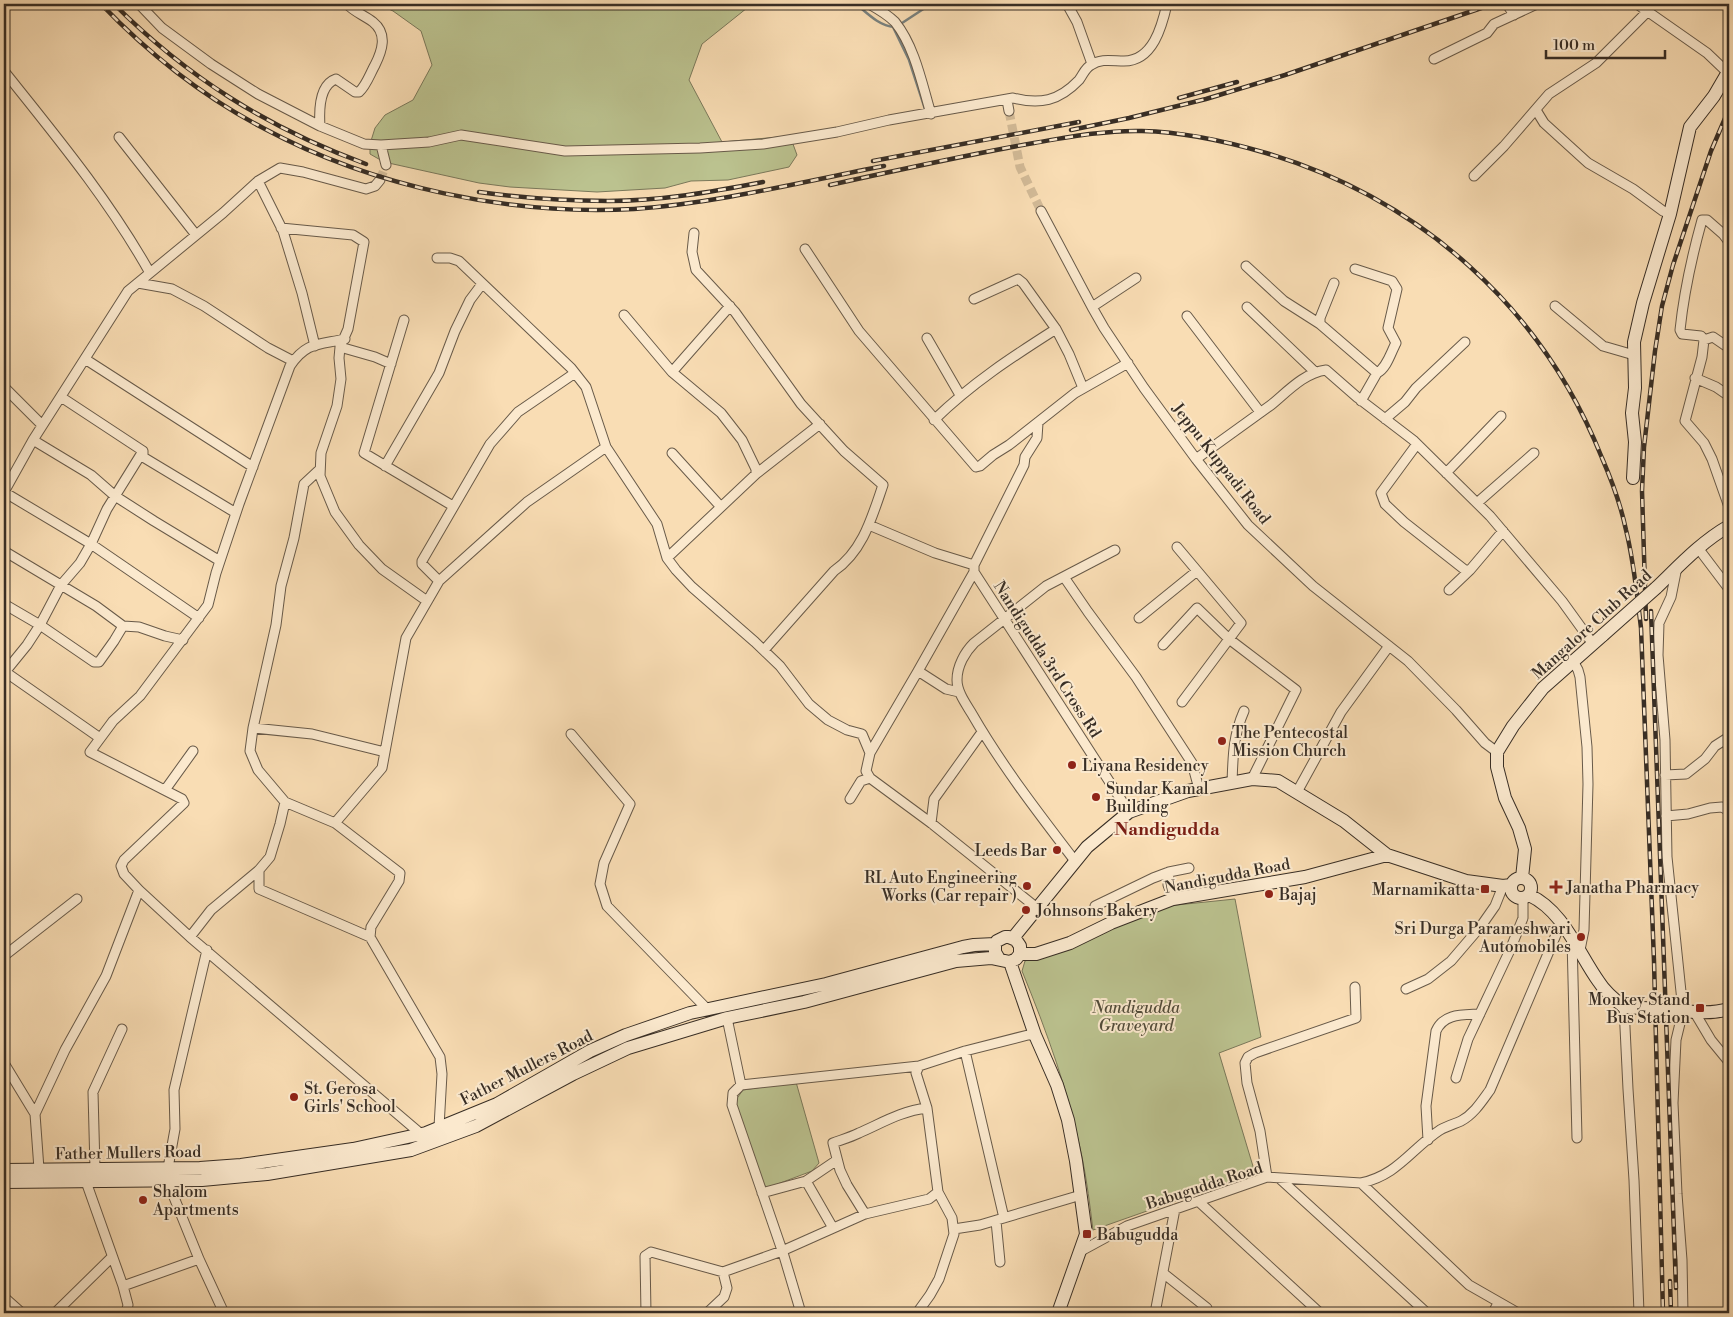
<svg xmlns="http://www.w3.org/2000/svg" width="1733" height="1317" viewBox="0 0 1733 1317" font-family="'Libre Bodoni',serif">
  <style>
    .green { fill: #bbc28f; stroke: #7a785a }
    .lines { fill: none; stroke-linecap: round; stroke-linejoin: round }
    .stream { stroke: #79817e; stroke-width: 2.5 }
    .street-tunnel { stroke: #d2ba97; stroke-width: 9; stroke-dasharray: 9 4.5; stroke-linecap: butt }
    .street-casing { stroke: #685a49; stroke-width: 11 }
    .secondary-casing { stroke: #382e25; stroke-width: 14 }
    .street { stroke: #fbe9ce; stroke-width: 9 }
    .secondary { stroke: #fbe9ce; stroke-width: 12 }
    .rail-casing { stroke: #382e25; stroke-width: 4.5 }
    .rail { stroke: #fbe9ce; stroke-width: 2.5; stroke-dasharray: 8; stroke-linecap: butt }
    .secondary-bridge-casing { stroke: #382e25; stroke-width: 14; stroke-linecap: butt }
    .secondary-bridge { stroke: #fbe9ce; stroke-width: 12 }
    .poi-dot { fill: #8f2418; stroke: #fbe9ce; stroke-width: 2 }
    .labels { text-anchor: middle; stroke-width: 4; stroke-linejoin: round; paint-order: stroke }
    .street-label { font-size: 16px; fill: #382e25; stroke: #fbe9ce }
    .poi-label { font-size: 16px; fill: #382e25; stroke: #fbe9ce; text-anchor: start }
    .park-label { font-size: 16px; font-style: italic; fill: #524c3a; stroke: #fbe9ce }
    .neighbourhood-label { font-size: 18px; font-weight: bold; fill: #7a1f14; stroke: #fbe9ce }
  </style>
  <rect width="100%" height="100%" fill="#f9ddb4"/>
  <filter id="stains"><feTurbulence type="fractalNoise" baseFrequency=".004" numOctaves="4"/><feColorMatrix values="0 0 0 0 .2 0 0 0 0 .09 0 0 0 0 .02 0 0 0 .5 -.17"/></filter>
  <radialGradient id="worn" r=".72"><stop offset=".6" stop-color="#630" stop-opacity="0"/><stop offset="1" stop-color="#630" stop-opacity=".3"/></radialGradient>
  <!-- green -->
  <path class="green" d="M378,4H752L702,44L689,80L722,142L790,136L797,155L789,167L728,180L691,181L665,188L597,192L510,187L479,183L384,162L370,154V144L375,128L385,115L413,100L432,65L421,31L393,11Z
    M1235,899L1261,1037L1219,1053L1255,1173L1093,1230C1090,1206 1087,1181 1082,1157C1069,1093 1047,1032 1022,971L1025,961L1048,954L1167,906Z
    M796,1082L819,1163L812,1171L767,1188L761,1181L735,1101L743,1090Z"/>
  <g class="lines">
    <!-- stream -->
    <path class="stream" d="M856,4C867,13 879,26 894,27
      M899,25L931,4
      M893,27L909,60L925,109"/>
    <!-- street-tunnel -->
    <path class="street-tunnel" d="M1009,111L1020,167L1041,211
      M380,180L386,165"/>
    <!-- street casing -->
    <g class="street-casing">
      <path id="street" d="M139,4L162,28L211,64L258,94L320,126L364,144L381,145L429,142L461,135L565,151L700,148L763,144L837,132L889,120L1013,98C1040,105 1059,101 1079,80C1083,75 1085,68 1091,65C1101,58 1113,61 1124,61C1153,61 1162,26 1167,4
        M869,4C878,9 888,15 895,22C915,47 922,84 931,114
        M1067,4L1077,22L1092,64
        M1507,4L1514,15
        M1637,4L1707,53L1729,74
        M1434,59L1487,33L1494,24L1537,4
        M4,71C56,136 109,200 150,273
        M1007,100L1009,111
        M1536,110L1544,123L1588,163L1633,189L1663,211L1670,214
        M320,126C319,111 319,85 336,79L355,92H359C366,86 370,74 375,65C382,51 388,34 373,22C364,15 354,12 347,4
        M119,137L196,235
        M381,145L386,165
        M1474,176L1504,146L1549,94L1596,63L1648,11
        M258,181L283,231L302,293L315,346
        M1041,211L1092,307L1104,328L1144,388L1196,459L1248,525L1313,586L1408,661L1456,710L1485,743L1497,752
        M281,228L353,235L364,242L348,329L340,347L339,358L341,379L337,406L321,453L320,476L335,512L359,545L382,569L427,601
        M694,233L692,252L696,270L735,312L801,404L844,451L883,485C872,517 863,551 834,571L764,650
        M1729,242L1723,234L1707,220H1702C1692,256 1684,292 1680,330L1682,334L1701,336L1704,340L1713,337L1729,348
        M805,249L859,331L976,467L980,466L993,455L1009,445L1075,393L1128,363
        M437,258H450L459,261L571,368L586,387L606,447L657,524L667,558L676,570L692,587L755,642L780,666L809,704L828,720L847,730L862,734L870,753
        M1246,266L1284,301L1320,324
        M1355,269L1392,281L1397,289L1388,328L1396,343C1391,352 1387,368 1377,373
        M138,283L172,289L204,306L268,348L293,361
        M1334,283L1320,318V324L1377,373L1361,401
        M974,299L1018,279L1023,283L1056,329L1069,354L1083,388
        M1555,306L1603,346L1634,355
        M1092,307L1136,278
        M1247,307L1315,372
        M624,315L672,372L721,413L742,440L756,469V474L667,558
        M1187,316L1260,412
        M404,320L364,453L453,506
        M927,338L960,395
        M1704,340L1702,357L1685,421L1704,443L1712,459L1729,507
        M340,347L375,357L391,364
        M85,359L253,467
        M672,372L730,306
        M1695,378L1716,387L1729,396
        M4,387L42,425
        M61,397L143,451V457L236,513
        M1385,419L1405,402L1416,388L1465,342
        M934,420C972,383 1012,357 1056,329
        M33,440L91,475L115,496L154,521L220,561
        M1417,444L1381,493L1385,504L1404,522L1465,570H1470L1503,531
        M672,453L721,507
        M1196,459C1221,441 1246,423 1271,405C1288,391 1304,373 1326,370L1358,398L1413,440L1490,516L1562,601L1593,644
        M385,466L439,373L455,331L470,300L482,284
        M1446,473L1501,416
        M756,474L820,424
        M4,492L33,440L128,291L223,213L258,181L280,168L303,172L366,189L375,186L380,180
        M4,492L91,544L199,618
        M1477,503L1534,453
        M869,525L935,553L974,565
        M1177,547L1241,623L1182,702
        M1698,548L1729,589
        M4,551L96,606L123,626L139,627L165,636L183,640
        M1677,567L1671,597L1659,623L1658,655L1665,740L1667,857L1683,1011L1676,1040L1673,1103L1677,1194L1682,1260L1683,1313
        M974,572L1129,812
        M1064,577L1088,612L1136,677L1192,763L1199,789
        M439,581L422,564V561L490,444L518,412L575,373
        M1449,590L1470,570
        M4,604L40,625L94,662H99L114,641L123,626
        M1139,618L1197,571
        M1163,645L1197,608L1229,639L1296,690L1252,779
        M1573,661L1578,670L1580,677L1587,747L1588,784L1584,930L1580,950
        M4,671L100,738
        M918,671L974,572V565L1024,465L1025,457L1037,438L1038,423
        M5,672L27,645L40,625L61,585L80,563L91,544L107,509L143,451
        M959,692L946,689L918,671L870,753L866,771L870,778L931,823L1037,908
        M253,728L312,734L385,752
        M571,734L630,804L604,863L600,884L607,906L708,1010
        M1665,775L1686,774L1705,759L1715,746L1729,737
        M1232,783C1233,756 1233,736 1244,711
        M165,790L193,751
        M1297,792L1341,712L1389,646
        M850,799L861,781L870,778
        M285,802L335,823
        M1666,816L1688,814L1710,808L1722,807L1729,811
        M931,823L934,799L982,732
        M1075,861C1039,814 1002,766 972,714C966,704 957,692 957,680C957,666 965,652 974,643L1046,586L1115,550
        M259,870V889L370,937
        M139,890L190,937L421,1134L422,1138
        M1173,899L1168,885L1169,872L1189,868
        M1095,906L1153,878L1169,872
        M190,937L211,910L259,870L270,857L280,824L285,802L258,770L250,751L253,728L276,625L281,586L294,538L304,484L319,470
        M1572,939L1577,1138
        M4,956L77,899
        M1406,989L1428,979L1451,961L1481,926L1495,906L1503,886
        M1624,1007L1628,1089L1634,1180L1639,1313
        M1695,1013L1711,1040L1729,1062
        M727,1018L741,1085
        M965,1051L1004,1218
        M4,1063L35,1114
        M1456,1078L1468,1039L1510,950L1523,918V898
        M439,1127L442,1074L440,1057L370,937L371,927L399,881L400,873L335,823L382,768L406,638L439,581L527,502L606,447
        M1428,1140L1426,1106L1436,1031C1444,1013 1463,1015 1480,1014
        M168,1168L175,1129L174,1090L207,950
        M39,1169L35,1114L65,1050L106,976L139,890L124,874L121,866L124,860L184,803L182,799L90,752L113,721L140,696L208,605L216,573L239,504L290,366C306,342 318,345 345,339
        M95,1169L93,1092L122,1029
        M84,1176L123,1286L128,1305L126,1313
        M1267,1177L1260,1131L1247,1083L1245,1063L1248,1057L1255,1053L1356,1018L1355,987
        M1279,1178L1427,1313
        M167,1180L199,1259L224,1313
        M806,1181L833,1228
        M1361,1183L1469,1285L1518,1313
        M762,1193L806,1181L837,1160
        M1198,1201L1320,1313
        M865,1214L847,1185L840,1170L833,1143C841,1140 851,1137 859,1133C882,1123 901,1111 927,1108
        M996,1221L1000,1262
        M954,1229L980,1225L1081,1195
        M1081,1251L1127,1226L1267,1177L1361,1183C1398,1175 1411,1149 1440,1130C1447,1126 1454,1124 1461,1121C1474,1114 1482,1101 1490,1090L1561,923
        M1163,1273L1207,1308
        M123,1286L199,1259
        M4,1297L22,1313
        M55,1313L112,1257
        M646,1313L645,1256L651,1252L723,1272L782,1251L865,1214L929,1199L938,1192L927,1108L916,1073L919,1066L965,1051L1028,1035H1035
        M707,1313L724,1297L727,1288L723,1272
        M801,1313L784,1256L732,1105L733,1093L741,1085L919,1066
        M917,1313L930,1295L939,1279L954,1234L952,1218L938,1192
        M1155,1313L1175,1209
        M1493,1313L1498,1303"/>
    </g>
    <!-- secondary casing -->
    <g class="secondary-casing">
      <path id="secondary" d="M1633,478L1635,442L1632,413L1635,388L1634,342L1643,303L1670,214L1690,127L1714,96L1728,72
        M1656,588C1679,566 1701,542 1729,526
        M1511 888a10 10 0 1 1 20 0a10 10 0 1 1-20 0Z
        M1522,878L1525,849L1519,828L1505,798L1497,767V752L1513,726L1543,688L1603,635
        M1529,895C1564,911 1578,953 1599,982C1605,992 1615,1000 1624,1007
        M1013,938L1087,847L1129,812L1188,791L1252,779L1278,781L1344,821L1387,855L1466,881L1503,886L1511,885
        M1020,954H1036L1070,943L1111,923L1173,899L1305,877L1387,855
        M1010,962L1035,1035L1057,1085L1068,1120L1076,1161L1086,1234L1058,1313
        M1679,1010C1696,1013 1712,1014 1729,1009
        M4,1170L200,1168L241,1165L353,1149L426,1133L497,1104L590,1051L626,1035L690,1013L826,984L963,947L974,945L995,944
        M4,1182L202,1180L267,1174L411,1150L476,1126L573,1074L628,1048L727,1018L804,1002L956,961L991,958L1010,962L1016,959L1020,954V946L1016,940L1009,937H1005L997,941L995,944V952L999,959"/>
    </g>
    <!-- street -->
    <use href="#street" class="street"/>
    <!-- secondary -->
    <use href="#secondary" class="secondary"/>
    <!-- rail casing -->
    <g class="rail-casing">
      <path id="rail" d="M101,4C148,53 205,98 265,129C373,187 512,216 634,209C718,203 801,182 884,166
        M114,4C188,78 268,128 366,164
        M1179,98L1237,82
        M1071,130L1129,118L1206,99L1285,75L1493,4
        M873,161L1079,122
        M830,185C898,170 966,155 1034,143C1069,137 1106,130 1142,131C1185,132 1225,141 1266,153C1420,199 1542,307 1602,458C1612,481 1621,506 1626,530C1634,562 1637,595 1641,628L1654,961L1663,1313
        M479,192C522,198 565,201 608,201C660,201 712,192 763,182
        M1651,611L1676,1288
        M1646,619L1642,491L1644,447L1655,351L1662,306L1673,265L1711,151L1729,109
        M1670,1281L1671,1313"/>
    </g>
    <!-- rail -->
    <use href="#rail" class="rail"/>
    <!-- secondary-bridge casing -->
    <g class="secondary-bridge-casing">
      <path id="secondary-bridge" d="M1603,635L1656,588
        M1624,1007L1679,1010"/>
    </g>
    <!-- secondary-bridge -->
    <use href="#secondary-bridge" class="secondary-bridge"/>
  </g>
  <!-- markers -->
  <g class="poi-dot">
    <circle cx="1222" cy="741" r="5"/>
    <circle cx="1072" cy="765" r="5"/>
    <circle cx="1096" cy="797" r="5"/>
    <circle cx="1057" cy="850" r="5"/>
    <circle cx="1027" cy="886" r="5"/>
    <path d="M1553.5 879.5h5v5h5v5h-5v5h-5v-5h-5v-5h5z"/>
    <rect x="1480" y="884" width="10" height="10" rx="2.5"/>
    <circle cx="1269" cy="894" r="5"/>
    <circle cx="1026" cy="910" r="5"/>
    <circle cx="1581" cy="937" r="5"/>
    <rect x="1695" y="1003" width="10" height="10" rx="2.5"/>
    <circle cx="294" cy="1097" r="5"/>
    <circle cx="143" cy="1200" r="5"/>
    <rect x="1082" y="1229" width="10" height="10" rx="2.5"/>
  </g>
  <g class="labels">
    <!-- street labels -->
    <g class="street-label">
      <text transform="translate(1222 463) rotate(52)" y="6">Jeppu Kuppadi Road</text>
      <text transform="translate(1591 624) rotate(-42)" y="6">Mangalore Club Road</text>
      <text transform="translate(1048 659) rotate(57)" y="6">Nandigudda 3rd Cross Rd</text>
      <text transform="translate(1227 875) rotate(-11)" y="6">Nandigudda Road</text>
      <text transform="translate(526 1067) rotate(-27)" y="6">Father Mullers Road</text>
      <text transform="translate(128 1152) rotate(-1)" y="6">Father Mullers Road</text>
      <text transform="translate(1204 1185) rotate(-18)" y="6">Babugudda Road</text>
    </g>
    <!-- poi labels -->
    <g class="poi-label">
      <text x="1232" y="738">The Pentecostal<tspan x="1232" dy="18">Mission Church</tspan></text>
      <text x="1082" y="771">Liyana Residency</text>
      <text x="1106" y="794">Sundar Kamal<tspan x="1106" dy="18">Building</tspan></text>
      <text x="1047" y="856" text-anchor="end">Leeds Bar</text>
      <text x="1017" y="883" text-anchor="end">RL Auto Engineering<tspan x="1017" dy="18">Works (Car repair )</tspan></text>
      <text x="1566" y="893">Janatha Pharmacy</text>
      <text x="1475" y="895" text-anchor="end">Marnamikatta</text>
      <text x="1279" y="900">Bajaj</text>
      <text x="1036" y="916">Johnsons Bakery</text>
      <text x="1571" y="934" text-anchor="end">Sri Durga Parameshwari<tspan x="1571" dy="18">Automobiles</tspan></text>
      <text x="1690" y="1005" text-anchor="end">Monkey Stand<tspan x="1690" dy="18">Bus Station</tspan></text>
      <text x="304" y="1094">St. Gerosa<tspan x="304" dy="18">Girls' School</tspan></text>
      <text x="153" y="1197">Shalom<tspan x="153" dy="18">Apartments</tspan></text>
      <text x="1097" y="1240">Babugudda</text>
    </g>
    <!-- park labels -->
    <g class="park-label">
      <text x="1136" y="1013">Nandigudda<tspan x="1136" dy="18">Graveyard</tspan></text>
    </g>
    <!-- neighbourhood labels -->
    <g class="neighbourhood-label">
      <text x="1167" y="835">Nandigudda</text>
    </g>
  </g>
  <!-- margin -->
  <rect width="1733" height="1317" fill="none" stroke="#f9ddb4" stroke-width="20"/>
  <rect x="5" y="5" width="1723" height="1307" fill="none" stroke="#382e25" stroke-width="2.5"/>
  <rect x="10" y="10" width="1713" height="1297" fill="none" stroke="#382e25"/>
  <!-- scale -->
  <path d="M1546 50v8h119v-8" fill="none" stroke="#382e25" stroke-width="2.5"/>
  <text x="1553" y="50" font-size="15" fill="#382e25" stroke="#fbe9ce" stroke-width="4" paint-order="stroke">100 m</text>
  <rect width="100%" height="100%" filter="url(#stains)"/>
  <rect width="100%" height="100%" fill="url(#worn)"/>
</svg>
